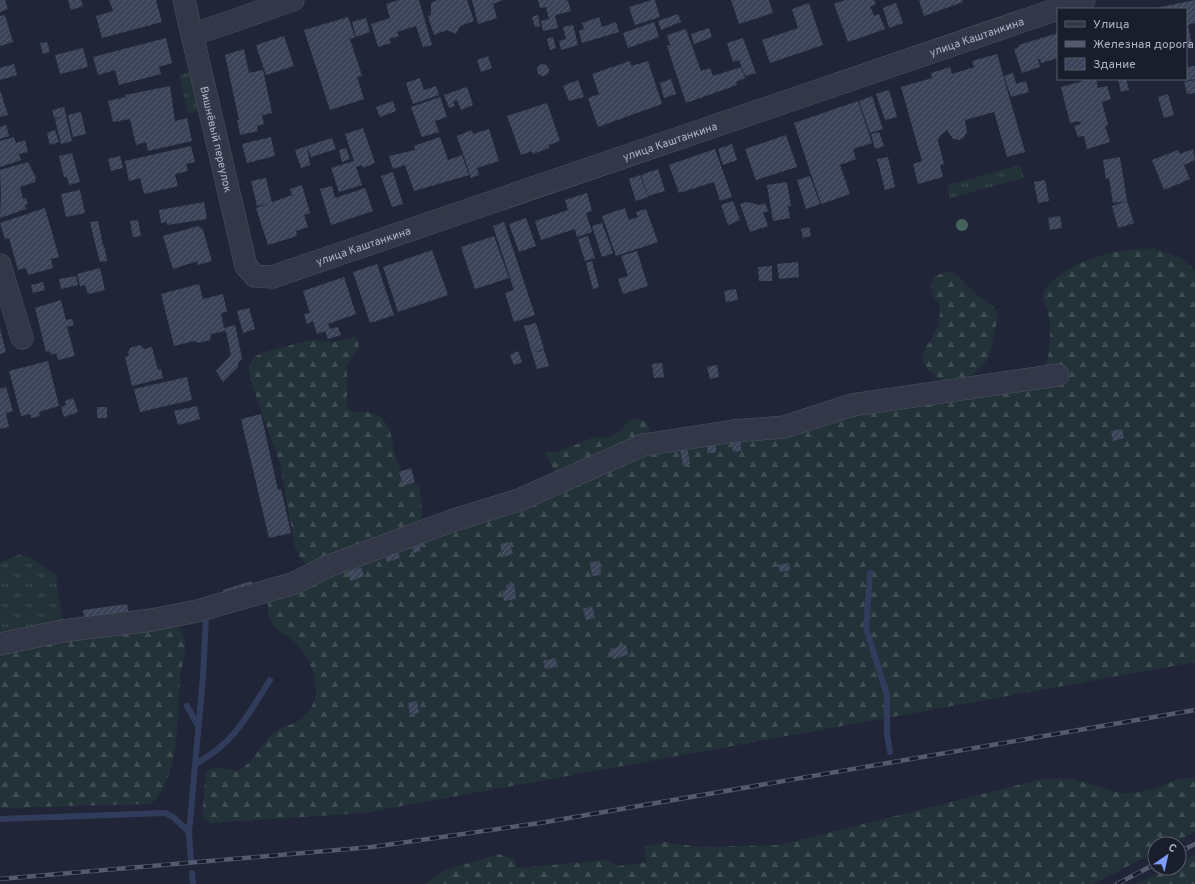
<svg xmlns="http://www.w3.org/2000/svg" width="1195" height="884" viewBox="0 0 1195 884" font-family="Overpass,sans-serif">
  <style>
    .grass { fill: url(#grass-tufts) }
    .forest { fill: url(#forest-firs) }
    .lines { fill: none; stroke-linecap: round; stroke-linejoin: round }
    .stream { stroke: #313c5d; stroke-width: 6 }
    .building { fill: url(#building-hatch) }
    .minor-casing { stroke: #4e5363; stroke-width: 23 }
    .minor { stroke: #333848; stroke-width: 22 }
    .rail-casing { stroke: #555b6f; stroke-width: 4.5 }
    .rail { stroke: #191e2c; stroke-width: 3; stroke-dasharray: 9; stroke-linecap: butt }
    .tree { fill: #46635b }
    .labels { text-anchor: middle; stroke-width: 4; stroke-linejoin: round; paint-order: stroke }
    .street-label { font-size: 11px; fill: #adb3c5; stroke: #191e2c }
  </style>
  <defs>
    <pattern id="grass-tufts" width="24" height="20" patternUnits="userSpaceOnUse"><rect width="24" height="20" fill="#223238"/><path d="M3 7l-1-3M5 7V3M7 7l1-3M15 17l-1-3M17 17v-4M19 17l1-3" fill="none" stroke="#3f4d53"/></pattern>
    <pattern id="forest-firs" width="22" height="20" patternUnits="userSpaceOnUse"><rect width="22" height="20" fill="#223238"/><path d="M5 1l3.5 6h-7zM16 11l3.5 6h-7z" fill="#3f4d53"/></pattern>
    <pattern id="building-hatch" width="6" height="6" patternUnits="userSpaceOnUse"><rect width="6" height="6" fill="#3b4358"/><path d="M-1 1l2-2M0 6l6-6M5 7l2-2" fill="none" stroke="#555c6e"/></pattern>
  </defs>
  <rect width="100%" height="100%" fill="#202637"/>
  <!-- grass -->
  <path class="grass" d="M190,72L200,111L188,114L179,75Z
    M1020,165L1024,178L950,198L947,185Z
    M20,554C25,554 52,571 56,576L62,619L61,624L0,641V563Z"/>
  <!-- forest -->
  <path class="forest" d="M1153,248L1181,258L1195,270V662L363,813L212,823L203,818C202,814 205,775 207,771L215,767L238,771C254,762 260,745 273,733C282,725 297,725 305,716C326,693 313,662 295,642C289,636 278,632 273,625C268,618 267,608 269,599L307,565L300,557L295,547L280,464L250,379L249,365L256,356L262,353L309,340L333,342L354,337L358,340L359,348L347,366V408C355,415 365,410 374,414C396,424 390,444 397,462C399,468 402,474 405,479L420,486L422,516L431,536L562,488L545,451L555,453L592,438L611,437L621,430L629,420L639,418L647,423L651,434L885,403L1043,373C1051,352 1052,334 1048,313C1047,308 1043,301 1043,295C1045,276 1094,256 1110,253C1124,249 1139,250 1153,248Z
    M951,271C962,277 969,290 980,297C986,301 994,305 996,311C999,319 995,327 994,335C988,367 979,376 947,383C897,355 940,348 940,312C941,297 924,299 934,276Z
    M176,623C192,640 182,660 180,679C177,715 180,778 151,804L0,808V654L61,638Z
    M1071,778L1123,794L1140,792L1160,787L1180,778H1195V832L1171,844H1155V852L1093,884H425L446,870L498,854L514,859L517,868L608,860L618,866L647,862L644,847L665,842L698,847L780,845L1042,779Z
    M1195,855V884H1136L1169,868H1179V863Z"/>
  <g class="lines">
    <!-- stream -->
    <path class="stream" d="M870,573L866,628L887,695V734L890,752
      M187,706L198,726
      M195,764C234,744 247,716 270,680
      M0,819L165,813L173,817L189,832
      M191,860L189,832L203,677L206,617
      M192,873L193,884"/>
  </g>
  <!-- building -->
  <path class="building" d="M0,0H5L8,9L0,12Z
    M68,0H81L83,6L71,10Z
    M109,0H156L162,22L102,38L96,16L113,11Z
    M399,0H419L432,45L423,47L416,26L397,32L399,36L389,39L391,43L378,47L371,24L390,18L386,4Z
    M438,0H467L474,21L460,26L456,34L447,30L434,35L428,16L431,15V3Z
    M472,0H503L493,4L497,18L478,24Z
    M538,0H566L568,1L571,11L555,15L558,28L543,31L541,21L549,19L546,7L540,8Z
    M652,0H655L660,17L635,25L629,7Z
    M731,0H769L773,13L739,24Z
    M845,0H874L876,5L870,6L874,16L879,14L885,29L848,42L834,4Z
    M919,0H962L963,2L924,16Z
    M1195,0V23L1188,25L1192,46L1186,47V9L1156,8Z
    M809,3L823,45L770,63L762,40L798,28L792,9Z
    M896,3L903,23L889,28L883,8Z
    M678,14L681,22L661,30L658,21Z
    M5,15L13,42L0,46V16Z
    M538,15L540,26L535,27L532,17Z
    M348,17L355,37L350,39L362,76L357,77L364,99L330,110L304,30Z
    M599,17L602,27L616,22L619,32L582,43L579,31L584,29L582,23Z
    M366,18L370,32L356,37L352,22Z
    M654,22L659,37L628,48L623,33Z
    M573,25L578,45L561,50L559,41L566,39L563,27Z
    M709,28L712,37L694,44L691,34Z
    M686,29L701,71L710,68L713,76L741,67L745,78L736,82L737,85L686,103L667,46L670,45L667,35Z
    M1058,33V58L1041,63L1040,59H1038L1040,67L1022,73L1014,49L1019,47V45Z
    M284,36L294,66L266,75L256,45Z
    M553,37L556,48L550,50L547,39Z
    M166,38L172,63L159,67L161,74L119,85L115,70L98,75L93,57Z
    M743,38L756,73L745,76L739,60L733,62L727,43Z
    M47,42L50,52L43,54L40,43Z
    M83,48L88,67L60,74L55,55Z
    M244,49L249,73L263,70L272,113L262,115L264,124L257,126L258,131L240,135L237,120H239L225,55Z
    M997,54L1025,152L1007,157L994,112L965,120L967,132L964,137L959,140L953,139L947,130L939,137L938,141L944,164L940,165L943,177L918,184L913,164L922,161L901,87L932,78L931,73L950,67L952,74L974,67L972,61Z
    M488,56L492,68L481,72L477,60Z
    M630,61L631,66L648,61L662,104L598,127L588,98L599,94L592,74Z
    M537 70a6 6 0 1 1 12 0a6 6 0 1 1-12 0Z
    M14,64L17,75L0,80V68Z
    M1195,66V79L1185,81L1186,67Z
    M1013,73L1016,84L1026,81L1029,92L1011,97L1004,76Z
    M420,78L424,90L436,86L439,95L413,104L406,83Z
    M671,79L676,94L664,98L660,83Z
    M1083,79H1096L1098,88L1107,86L1111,99L1102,102L1108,125L1105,126L1110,142L1087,149L1084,136L1078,137L1074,126L1081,124L1080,121L1070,123L1061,87L1083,81Z
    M1118,79H1126L1129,90L1121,92Z
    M578,80L584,97L569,101L563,86Z
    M1195,80V93L1187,94L1184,82Z
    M170,86L175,121L187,118L192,141L148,151L146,142L136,145L130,119L113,122L108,101L126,97L125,95Z
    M467,87L473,105L461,110L457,100L453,102L455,106L449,108L444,95Z
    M0,90L8,115L0,117Z
    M889,90L897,117L885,120L876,94Z
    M1168,94L1174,115L1164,118L1158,97Z
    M872,96L883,129L870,133L859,101Z
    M440,97L447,117L435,121L439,132L422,137L411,107Z
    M393,101L396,111L380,117L376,107Z
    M858,101L872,143L853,149L856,159L840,165L850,194L821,204L794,123Z
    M547,103L560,141L549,145V148L533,154L532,151L521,155L507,116Z
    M64,107L66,116L54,118L52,110Z
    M81,112L86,134L73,137L68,115Z
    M66,116L72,141L61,144L55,119Z
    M6,125L9,136L0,139V127Z
    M363,128L375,163L363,168L362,165L356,167L362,185L339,192L331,168L354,161L345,134Z
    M489,129L499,161L477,168L479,175L471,178L457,136L472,130L473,134Z
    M55,130L59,142L50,145L47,133Z
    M879,132L884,146L875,149L871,134Z
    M786,135L797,167L756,180L745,149Z
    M14,137L16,143L25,140L28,152L19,154L21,160L0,167V141Z
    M271,137L275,156L247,163L242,144Z
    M440,137L448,160L462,155L469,175L414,191L405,165L393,169L389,156L415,150L414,146Z
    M332,138L336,149L311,157L307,146Z
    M732,144L737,160L723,165L718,149Z
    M191,146L195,162L186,164L188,171L175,174L178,186L144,194L140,178L129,181L125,161Z
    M307,146L310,165L301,168L295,150Z
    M346,148L350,159L342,162L339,150Z
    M715,149L732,197L720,201L714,182L679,193L669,165Z
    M1193,149L1195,160L1184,165L1190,179L1164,190L1152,160L1178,150L1180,154Z
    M72,153L80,182L69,185L67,177H64L59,156Z
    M120,156L123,168L111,171L108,159Z
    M888,157L895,187L885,190L877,159Z
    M1120,157L1127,201L1113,203L1109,178L1106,179L1103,160Z
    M28,162L36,178L35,182L20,187L23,199L26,198L28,204L25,205L26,209L0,218L1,195L0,170Z
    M658,169L665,191L648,196L641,175Z
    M393,172L403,204L392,207L381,176Z
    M640,175L648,197L636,201L629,179Z
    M810,176L820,204L806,209L797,180Z
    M266,178L272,203L257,206L251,181Z
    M1045,180L1049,201L1038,203L1034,182Z
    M787,182L791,206H788L790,218L773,221L767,185Z
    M302,185L310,213L304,215L308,227L296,231L297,236L268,245L256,208L292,195L290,189Z
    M332,186L335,198L365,188L373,211L331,225L320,189Z
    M80,190L85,213L66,217L61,194Z
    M587,193L592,211L586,213L592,232L577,237L575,229L541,240L535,221L568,210L572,222L565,200Z
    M733,201L740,220L728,225L721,205Z
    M1127,201L1134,223L1118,228L1112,206Z
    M204,202L207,219L167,225V222L161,223L159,210Z
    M747,202L760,205L765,203L768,211L763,213L768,226L750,232L740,204Z
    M45,208L59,257L51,259L53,268L28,275L26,268L18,270L9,238L5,239L0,223Z
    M625,208L629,220L638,217L636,212L646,209L658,242L616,256L602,216Z
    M1060,216L1062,228L1050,230L1048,218Z
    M526,218L536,246L519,252L509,224Z
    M138,220L141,236L133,237L130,221Z
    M98,221L103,245L96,247L90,222Z
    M504,222L535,315L514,322L505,293L514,290L493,226Z
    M602,223L613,253L602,257L592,226Z
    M198,226L203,230L212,261L198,265L197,261L173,269L163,236Z
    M809,227L811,236L803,238L801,229Z
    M494,236L509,278L475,289L461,247Z
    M588,236L595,258L585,261L578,239Z
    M104,245L107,261L100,262L96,247Z
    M432,250L448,295L398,312L383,267Z
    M637,251L648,286L623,294L618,279L628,276L621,256Z
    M592,261L599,287L593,289L586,263Z
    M798,262L799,277L779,279L777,264Z
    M377,264L394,315L370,323L353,272Z
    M772,266V281H759L758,267Z
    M100,268L105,290L88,294L85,285L80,286L77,274Z
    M76,276L78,285L61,289L59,279Z
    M344,277L356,314L328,324L330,329L338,327L341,335L328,339L325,331L317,334L313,321L307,324L304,314L310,313L303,291Z
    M43,282L45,290L33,293L31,285Z
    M199,284L203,299L223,294L227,312L221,313L224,328L235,325L242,358L238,363V367L223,382L216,371L231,355L226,331L211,334L210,340L199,343L194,341L174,346L161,294Z
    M736,289L738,300L726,302L724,291Z
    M61,300L66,320L72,319L74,325L67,327L75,356L58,360L56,353L51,355L50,351L46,352L35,308Z
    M249,308L255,329L243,333L237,311Z
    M536,323L544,349L532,353L524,326Z
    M0,328L6,352L0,354Z
    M140,345L144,349L152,347L158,370L161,369L163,378L132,386L125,357L129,356L128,353L130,348Z
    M544,350L549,366L537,369L532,353Z
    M518,351L522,362L514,365L510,355Z
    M48,361L59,406L39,412L40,416L31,418L30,414L21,416L9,371Z
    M662,363L664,377L654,378L652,364Z
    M717,365L719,377L710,379L707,367Z
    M187,377L192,400L140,412L134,389Z
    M6,387L13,411L6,413L9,427L0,429V389Z
    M73,398L78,412L64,417L61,407L66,405L65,401Z
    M197,406L200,419L178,425L174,411Z
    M97,407H107V418H97Z
    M261,414L278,490L281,489L291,533L269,538L241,419Z
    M1122,429L1124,438L1113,441L1111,431Z
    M708,442H716V453H707Z
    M741,442V451L733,452L732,443Z
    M687,446L690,464L683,466L680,448Z
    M411,468L415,482L403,486L399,472Z
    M418,541L421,551L414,553L410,543Z
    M509,542L513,554L503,557L500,544Z
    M397,549L400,558L387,562L384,553Z
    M600,561L601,575L592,576L590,562Z
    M789,563L790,570L780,572L778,565Z
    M361,567L364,576L351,581L347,572Z
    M251,581L254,590L226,599L223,590Z
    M514,584L516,599L504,601L502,591L507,590L506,585Z
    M127,604L129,616L85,622L83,610Z
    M592,606L595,618L586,620L583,609Z
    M626,645L628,655L613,659L610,649Z
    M556,658L557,667L545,669L543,661Z
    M417,701L419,713L410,715L408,703Z"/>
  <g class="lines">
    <!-- minor casing -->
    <g class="minor-casing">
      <g id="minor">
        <path id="s1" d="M184,0L246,266L255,276L272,277L1084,0"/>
        <path d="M192,35L293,0"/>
        <path d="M0,265L22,338"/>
        <path d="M0,644L62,631L152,620L197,611L295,583L326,567L454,520L519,500L643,445L734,431L784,427L852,405L1058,375"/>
      </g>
    </g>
    <!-- minor -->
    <use href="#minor" class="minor"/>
    <!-- rail casing -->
    <g class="rail-casing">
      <path id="rail" d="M1179,852L1195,844
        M0,879L372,847L540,823L1195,710
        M1117,884L1155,864"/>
    </g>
    <!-- rail -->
    <use href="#rail" class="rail"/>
  </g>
  <!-- trees -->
  <circle class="tree" cx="962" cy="225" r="6"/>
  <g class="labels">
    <!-- street labels -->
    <g class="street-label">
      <text dy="4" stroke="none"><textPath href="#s1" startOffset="1048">улица Каштанкина</textPath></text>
      <text dy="4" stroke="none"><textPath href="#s1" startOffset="143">Вишнёвый переулок</textPath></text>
      <text dy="4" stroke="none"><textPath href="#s1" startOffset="724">улица Каштанкина</textPath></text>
      <text dy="4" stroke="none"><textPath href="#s1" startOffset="400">улица Каштанкина</textPath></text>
    </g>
  </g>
  <!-- legend -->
  <rect x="1057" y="8" width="130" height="72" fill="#191e2c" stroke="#545a69"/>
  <rect x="1065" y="21" width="20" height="6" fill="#333848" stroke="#545a69"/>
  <text x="1093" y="28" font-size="12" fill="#adb3c5">Улица</text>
  <rect x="1065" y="41" width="20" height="6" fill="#555b6f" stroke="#545a69"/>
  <text x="1093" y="48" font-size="12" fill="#adb3c5">Железная дорога</text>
  <rect x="1065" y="58" width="20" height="12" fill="url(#building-hatch)" stroke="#545a69"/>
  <text x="1093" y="68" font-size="12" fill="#adb3c5">Здание</text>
  <!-- north arrow -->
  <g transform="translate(1167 856) rotate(34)"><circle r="19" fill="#191e2c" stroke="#545a69"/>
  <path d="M0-3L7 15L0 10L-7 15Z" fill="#7e9af9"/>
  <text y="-6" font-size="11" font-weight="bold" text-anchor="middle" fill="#adb3c5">С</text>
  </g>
</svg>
